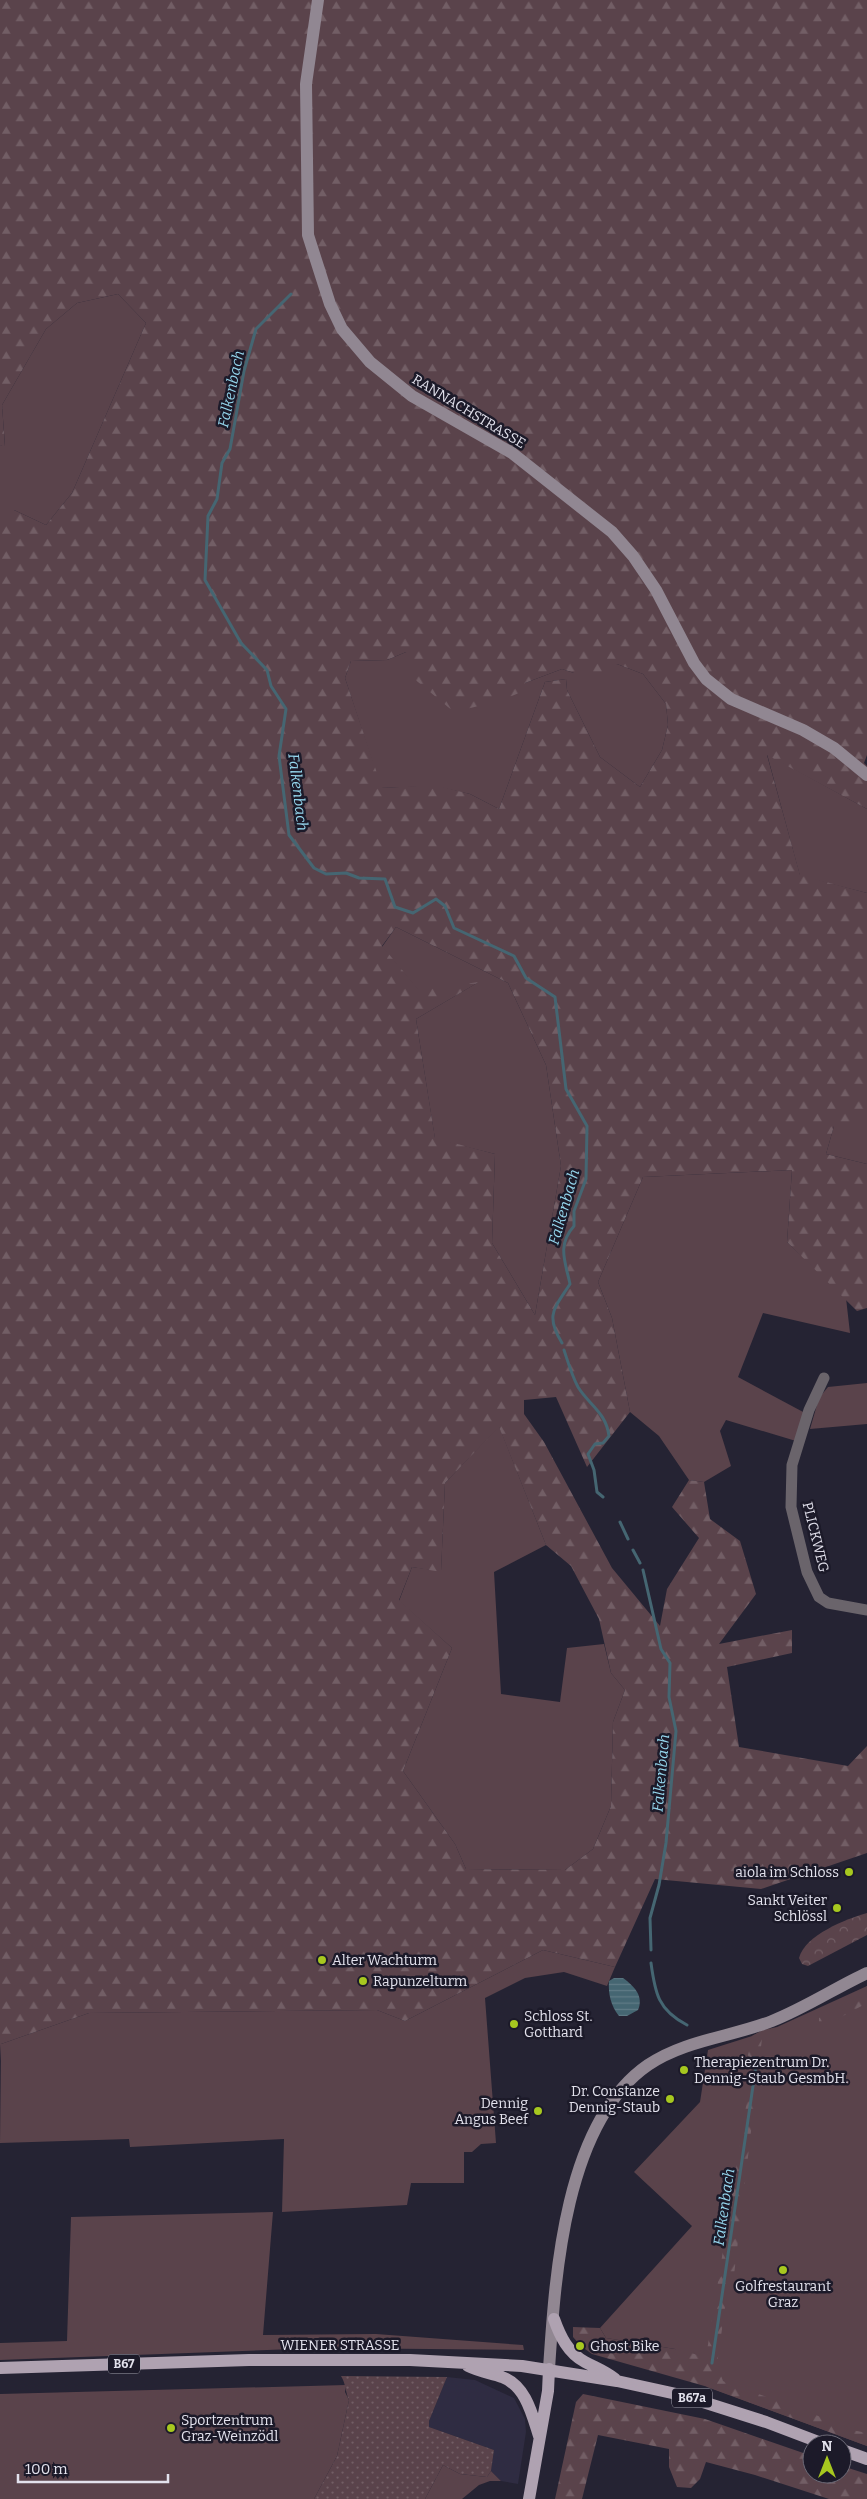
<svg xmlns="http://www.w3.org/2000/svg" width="867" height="2499" viewBox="0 0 867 2499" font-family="Bitter,serif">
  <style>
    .built { fill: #2f2c42 }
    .grass { fill: #5a434b }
    .forest { fill: url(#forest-firs); fill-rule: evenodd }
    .park { fill: url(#park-crowns) }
    .garden { fill: url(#garden-dots) }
    .water { fill: url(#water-rules) }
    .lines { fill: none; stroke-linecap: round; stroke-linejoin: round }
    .stream { stroke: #456672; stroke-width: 3 }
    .street { stroke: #6a646b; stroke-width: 11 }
    .secondary { stroke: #918792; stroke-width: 12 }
    .primary { stroke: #afa2b1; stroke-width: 12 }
    .poi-dot { fill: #a7c81f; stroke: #1c1a29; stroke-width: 2 }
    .labels { text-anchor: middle; stroke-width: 5; stroke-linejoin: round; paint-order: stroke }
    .shield { fill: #1c1a29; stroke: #a7a6b2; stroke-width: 1 }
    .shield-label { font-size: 12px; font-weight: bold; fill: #e3e2ed }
    .street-label { font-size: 14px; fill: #e3e2ed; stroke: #1c1a29 }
    .poi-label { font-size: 14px; fill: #e3e2ed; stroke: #1c1a29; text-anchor: start }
    .water-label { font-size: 15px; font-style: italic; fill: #95d6ed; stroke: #1c1a29 }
  </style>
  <defs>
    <pattern id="forest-firs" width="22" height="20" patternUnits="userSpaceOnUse" patternTransform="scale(1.25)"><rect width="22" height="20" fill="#5a434b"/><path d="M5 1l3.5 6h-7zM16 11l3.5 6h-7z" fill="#725e65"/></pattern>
    <pattern id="park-crowns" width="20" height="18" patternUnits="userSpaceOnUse" patternTransform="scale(1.25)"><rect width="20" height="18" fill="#5a434b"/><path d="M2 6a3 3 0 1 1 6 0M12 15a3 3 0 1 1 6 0" fill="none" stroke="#725e65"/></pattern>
    <pattern id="garden-dots" width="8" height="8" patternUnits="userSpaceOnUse" patternTransform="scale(1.25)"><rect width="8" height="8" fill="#5a434b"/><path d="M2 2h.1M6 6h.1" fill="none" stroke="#725e65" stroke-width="1.8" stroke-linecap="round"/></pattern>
    <pattern id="water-rules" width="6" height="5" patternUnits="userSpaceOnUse" patternTransform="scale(1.25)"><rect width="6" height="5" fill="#456672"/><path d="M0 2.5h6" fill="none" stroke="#607c86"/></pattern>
  </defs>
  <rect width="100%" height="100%" fill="#252333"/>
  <!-- built -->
  <path class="built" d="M447,2377L475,2380L514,2398L525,2419L526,2432L518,2484L501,2481L491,2471L494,2450L429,2427V2421Z"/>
  <!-- grass -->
  <path class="grass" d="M118,294L146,323L72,493L46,525L14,510H0V445L5,446L2,405L46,329L77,303Z
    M406,652L525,683L562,669L574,673L617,664L643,674L666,704L668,725L662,750L640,787L600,757L567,690L566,679L545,682L499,809L470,794L435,786L381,788L345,678L351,661L387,660Z
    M767,754L867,809V893L800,876Z
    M396,927L508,983L546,1065L561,1166L535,1315L492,1243L495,1154L435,1139L416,1019L477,983L419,991L382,947Z
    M834,1126H867V1164L826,1154Z
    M792,1170L787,1242L846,1298L850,1333L763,1313L738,1377L805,1413L796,1441L726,1420L720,1431L731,1466L704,1482L689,1480L659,1436L630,1412L612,1318L598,1282L643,1177Z
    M867,1383V1424L810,1429L819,1398L828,1387Z
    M499,1426L546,1545L494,1572L501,1694L560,1702L567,1648L604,1644L611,1673L625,1690L613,1722L611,1806L593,1849L565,1870L466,1869L455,1844L403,1771L452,1648L399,1601L412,1567L441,1571L445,1483Z
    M543,1950L615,1967L607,1986L564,1972L525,1978L485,1998L496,2143L481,2144L472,2152H464V2183H411L407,2205L282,2212L284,2139L130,2147L129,2139L0,2143L1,2044L89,2013L377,2010L405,2021Z
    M867,1986V2446L707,2387L675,2349L606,2338L600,2328L692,2226L634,2172L700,2102L708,2050L752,2036L763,2030L777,2027Z
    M273,2212L263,2335L376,2334L523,2345L524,2350L320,2348L0,2360V2343L67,2341L71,2217Z
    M346,2385L345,2392L349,2400L337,2456L314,2499H0V2394Z
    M443,2465L460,2474L487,2477L491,2471L501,2481H490L479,2485L462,2499H425Z"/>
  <!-- forest -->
  <path class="forest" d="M0,0H867V755L864,763L867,766V809L767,755L800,875L867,893V1126H834L826,1154L867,1164V1308L857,1311L787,1242L792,1170L643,1177L598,1282L612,1318L630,1412L587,1467L556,1397L524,1400V1414L544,1442L612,1568L660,1626L667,1589L699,1538L672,1507L689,1480L704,1482L710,1519L740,1541L756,1594L719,1644L792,1630V1653L727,1667L739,1747L848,1766L867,1746V1853L761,1889L655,1879L615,1967L543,1950L405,2021L377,2010L89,2013L1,2044L0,2061V510H14L46,525L72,493L146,323L118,294L77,303L46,329L2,405L5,447L0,445ZM406,652L412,677L454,712L499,701L519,693L525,683L562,669L574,673L608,674L617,664L643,674L666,704L668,725L662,750L640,787L600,757L567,690L566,679L545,682L499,809L470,794L435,785L382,788L345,678L351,661L387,660ZM396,927L508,983L546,1065L561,1166L535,1315L492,1243L495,1154L435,1138L416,1019L479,982L419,990L382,946ZM499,1427L546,1545L571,1566L599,1619L611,1673L625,1690L613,1722L611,1806L593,1849L565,1870L466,1869L455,1844L403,1771L452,1648L399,1600L412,1567L441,1572L445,1483Z
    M867,1986V2003L819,2029V2018L843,2006Z
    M763,2030L734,2275L727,2294L717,2364L723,2381L840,2424L842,2428L867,2433V2446L708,2387L592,2354L581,2346L573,2337V2327L600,2328L606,2338L675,2349L706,2357L751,2075L748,2055L752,2036Z
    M583,2394L705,2419L812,2456V2474H842V2466L867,2474V2499H829L755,2475L706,2462L700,2479L691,2488L677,2487L669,2467V2449L598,2435L582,2499H555L576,2402Z"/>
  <!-- park -->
  <path class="park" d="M867,1913V1935L808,1966L802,1964L799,1958C805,1935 846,1919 867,1913Z"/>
  <!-- garden -->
  <path class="garden" d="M341,2376L447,2377L429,2421V2427L494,2450L491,2471L487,2477L460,2474L443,2465L425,2499H314L337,2456L349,2400C345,2391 346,2384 341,2376Z"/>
  <!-- water -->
  <path class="water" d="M614,1978H623C634,1986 644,1996 638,2010L627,2016H619C611,2006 608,1994 609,1981Z"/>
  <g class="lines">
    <!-- stream -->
    <path class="stream" d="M291,294L256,329L244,371L230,449L222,463L217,499L208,516L205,580L241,643L267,670L271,686L286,709L279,756L289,835L314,868L326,874L346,873L359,878L385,879L395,907L413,913L436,899L445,906L454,928L514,956L526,978L555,997L566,1089L587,1126L586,1179L574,1211V1226C557,1245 565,1261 570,1284C554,1309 545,1315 562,1343
      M564,1350C568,1362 572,1376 578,1387C589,1405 606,1412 609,1436L603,1443L595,1444L588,1454L594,1470L597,1492L603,1497
      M620,1522L628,1539
      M633,1550L640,1563
      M643,1570L661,1649L670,1663L669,1697L676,1731L666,1843L659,1885L650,1918L651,1950
      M651,1963C655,1993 658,2010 687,2025
      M712,2363L757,2059L754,2058"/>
    <!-- street -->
    <path class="street" d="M824,1378L809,1410L792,1465L791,1507L807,1572L819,1597L828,1603L867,1610"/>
    <!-- secondary -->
    <path class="secondary" d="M318,0L306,84L308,235L330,304L342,329L370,362L412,396L512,453L612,532L633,556L656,590L694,663L706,679L731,699L803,730L834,748L867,775
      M549,2369C555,2277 564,2123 648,2065C685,2040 731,2037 772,2021C805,2008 835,1988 867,1973"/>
    <!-- primary -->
    <path class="primary" d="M554,2319C560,2336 568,2353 585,2362C596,2368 605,2371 615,2379
      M468,2366C480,2372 490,2373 502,2377C526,2386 532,2414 539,2436
      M0,2368L249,2360H410L522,2366L617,2381L681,2395L766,2422L824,2444
      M842,2450L867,2459
      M529,2499L548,2391L549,2369"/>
  </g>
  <!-- markers -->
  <g class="poi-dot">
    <circle cx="849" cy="1872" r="5"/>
    <circle cx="837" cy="1908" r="5"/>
    <circle cx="322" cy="1960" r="5"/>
    <circle cx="363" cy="1981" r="5"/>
    <circle cx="514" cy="2024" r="5"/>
    <circle cx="684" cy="2070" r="5"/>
    <circle cx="670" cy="2099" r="5"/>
    <circle cx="538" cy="2111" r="5"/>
    <circle cx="783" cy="2270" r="5"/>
    <circle cx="580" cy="2346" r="5"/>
    <circle cx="171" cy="2428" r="5"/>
  </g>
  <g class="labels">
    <!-- shield labels -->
    <g class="shield">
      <rect x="108" y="2354.5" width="32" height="19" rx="4"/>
      <rect x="672" y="2388.5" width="40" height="19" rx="4"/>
    </g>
    <g class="shield-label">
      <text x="124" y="2368">B67</text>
      <text x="692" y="2402">B67a</text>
    </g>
    <!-- street labels -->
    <g class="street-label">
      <text transform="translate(469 411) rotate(31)" y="5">RANNACHSTRASSE</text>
      <text transform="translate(816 1537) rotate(76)" y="5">PLICKWEG</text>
      <text x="340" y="2350">WIENER STRASSE</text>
    </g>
    <!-- poi labels -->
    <g class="poi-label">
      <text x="839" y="1877" text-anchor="end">aiola im Schloss</text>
      <text x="827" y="1905" text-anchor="end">Sankt Veiter<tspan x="827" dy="16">Schlössl</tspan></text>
      <text x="332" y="1965">Alter Wachturm</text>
      <text x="373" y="1986">Rapunzelturm</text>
      <text x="524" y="2021">Schloss St.<tspan x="524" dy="16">Gotthard</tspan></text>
      <text x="694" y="2067">Therapiezentrum Dr.<tspan x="694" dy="16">Dennig-Staub GesmbH.</tspan></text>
      <text x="660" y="2096" text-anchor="end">Dr. Constanze<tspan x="660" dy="16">Dennig-Staub</tspan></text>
      <text x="528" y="2108" text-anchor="end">Dennig<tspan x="528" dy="16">Angus Beef</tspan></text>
      <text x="783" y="2291" text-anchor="middle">Golfrestaurant<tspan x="783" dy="16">Graz</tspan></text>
      <text x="590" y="2351">Ghost Bike</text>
      <text x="181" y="2425">Sportzentrum<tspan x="181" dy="16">Graz-Weinzödl</tspan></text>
    </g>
    <!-- water labels -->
    <g class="water-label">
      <text transform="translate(231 389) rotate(-78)" y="5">Falkenbach</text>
      <text transform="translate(298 792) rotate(83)" y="5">Falkenbach</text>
      <text transform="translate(564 1207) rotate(-74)" y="5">Falkenbach</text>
      <text transform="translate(661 1773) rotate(-85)" y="5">Falkenbach</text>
      <text transform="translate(724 2207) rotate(-82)" y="5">Falkenbach</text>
    </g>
  </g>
  <!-- north arrow -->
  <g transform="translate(827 2459)"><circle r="24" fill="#1c1a29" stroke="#6c6a77"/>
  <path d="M0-4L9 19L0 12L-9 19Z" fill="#a7c81f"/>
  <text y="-8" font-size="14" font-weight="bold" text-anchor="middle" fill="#e3e2ed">N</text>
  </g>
  <!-- scale -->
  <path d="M18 2474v8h150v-8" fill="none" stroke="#e3e2ed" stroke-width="2.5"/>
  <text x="25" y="2474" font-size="15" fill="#e3e2ed" stroke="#1c1a29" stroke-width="4" paint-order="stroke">100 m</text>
</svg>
